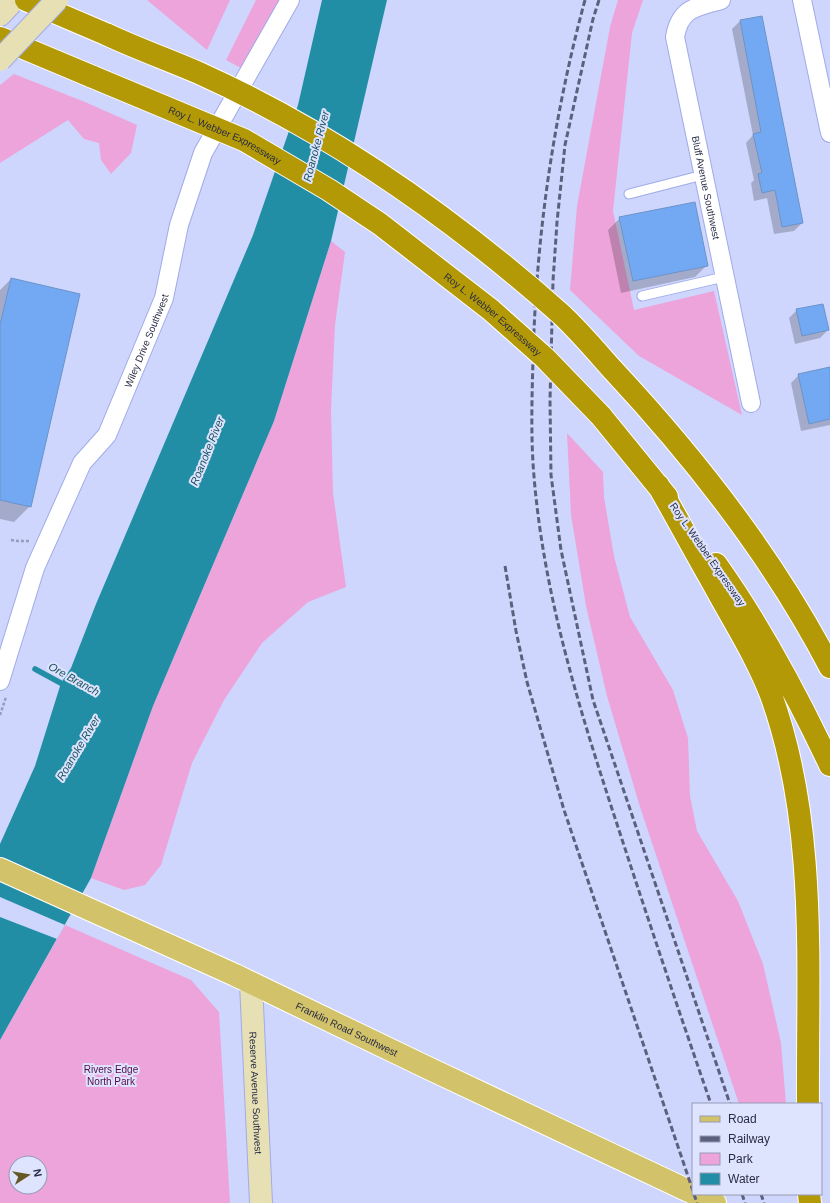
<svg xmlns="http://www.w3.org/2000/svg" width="830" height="1203" viewBox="0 0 830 1203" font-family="Arial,sans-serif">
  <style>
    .green { fill: #eda4da; fill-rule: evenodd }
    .water { fill: #228ea5 }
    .pier { fill: #ced6fd }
    .shadow { fill: #0003 }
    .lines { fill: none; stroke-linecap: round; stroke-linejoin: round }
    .stream { stroke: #228ea5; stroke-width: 5.5 }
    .building { fill: #73a9f3; stroke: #6c93c8 }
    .lane-casing { stroke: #9fabe8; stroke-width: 11 }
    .street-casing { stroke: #9fabe8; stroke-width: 20 }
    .secondary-casing { stroke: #9fabe8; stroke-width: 24 }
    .primary-casing { stroke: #fff; stroke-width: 24 }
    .highway-casing { stroke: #fff; stroke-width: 24 }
    .path { stroke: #959cbd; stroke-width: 2.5; stroke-dasharray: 3 2; stroke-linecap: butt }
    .lane { stroke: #fff; stroke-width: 9 }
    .street { stroke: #fff; stroke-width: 18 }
    .secondary { stroke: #e8e0b5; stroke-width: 22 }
    .primary { stroke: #d2c26a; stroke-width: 22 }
    .highway { stroke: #b49907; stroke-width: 22 }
    .rail { stroke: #5b617d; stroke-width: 3; stroke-dasharray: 6 3; stroke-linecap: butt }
    .secondary-bridge-casing { stroke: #9fabe8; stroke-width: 24; stroke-linecap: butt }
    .highway-bridge-casing { stroke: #fff; stroke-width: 24; stroke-linecap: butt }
    .secondary-bridge { stroke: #e8e0b5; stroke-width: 22 }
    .highway-bridge { stroke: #b49907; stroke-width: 22 }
    .labels { text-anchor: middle; stroke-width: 4; stroke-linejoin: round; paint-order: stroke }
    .street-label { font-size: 10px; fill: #292d45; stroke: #dfe4fe }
    .park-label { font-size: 10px; fill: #530c47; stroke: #dfe4fe }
    .water-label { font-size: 11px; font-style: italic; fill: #1a525f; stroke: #dfe4fe }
  </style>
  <rect width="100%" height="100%" fill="#ced6fd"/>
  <!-- green -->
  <path class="green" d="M147,0H230L207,50Z
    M256,0H281L241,68L226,60Z
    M618,0H643L632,33L613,211L634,310L714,291L742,415L639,356L570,290L577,206L610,27Z
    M14,74L85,102L137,125L131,153L111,174L101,160L99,143L84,139L68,120L0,163V85Z
    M331,241L345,252L335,325L331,410L333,493L346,587L308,602L262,643L224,700L192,763L161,865L145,885L124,890L91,878L153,706L274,421Z
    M567,433L603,472L604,497L614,556L630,617L673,690L688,738L690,796L697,831L738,901L763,964L781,1043L786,1104H739L640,807L607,696L586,606L571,515Z
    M65,925L191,980L219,1012L230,1203H0V1040ZM16,1163H40V1187H16Z"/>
  <!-- water -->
  <path class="water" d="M322,0H387L331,241L274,421L153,706L91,878L0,1040V844L35,766L61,683L71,668L96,604L253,235L298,105Z"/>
  <!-- pier -->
  <path class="pier" d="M0,897L65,925L57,939L0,917Z"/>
  <!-- shadow -->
  <path class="shadow" d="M740,21L802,223L794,231L774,234L767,198L754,201L751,183L754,180L746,143L753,135L732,29Z
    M620,218L707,265L695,277L621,293L608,230Z
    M11,279L30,506L14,522L0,519V290Z
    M797,310L828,330L820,338L795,344L789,318Z
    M830,368V425L801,431L791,383L799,375Z"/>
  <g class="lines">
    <!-- stream -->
    <path class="stream" d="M35,669L68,687"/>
  </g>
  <!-- building -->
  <path class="building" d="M762,16L803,223L782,227L775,190L762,193L758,174L762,173L753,134L761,132L740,20Z
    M695,202L708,266L633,281L619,217Z
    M11,278L80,294L31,507L0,500V325Z
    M823,304L829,330L802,336L796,309Z
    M830,367V419L809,424L798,374Z"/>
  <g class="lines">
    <!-- lane casing -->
    <g class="lane-casing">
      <path id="lane" d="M629,194L703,175
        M642,296L724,277"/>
    </g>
    <!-- street casing -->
    <g class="street-casing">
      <g id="street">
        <path id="s1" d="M721,0C696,7 680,8 675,37L751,403"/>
        <path d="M802,0L830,133"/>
        <path id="s2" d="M0,681L35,568L82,463L107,435L164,298L179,225L203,153L290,0"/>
      </g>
    </g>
    <!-- secondary casing -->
    <g class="secondary-casing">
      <g id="secondary">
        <path d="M0,15L14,0"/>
        <path id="s3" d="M251,983L261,1203"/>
      </g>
    </g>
    <!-- primary casing -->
    <g class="primary-casing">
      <g id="primary">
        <path id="s4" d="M0,869L235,975L426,1067L693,1193"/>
        <path d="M696,1194L715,1203"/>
      </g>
    </g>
    <!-- highway casing -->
    <g class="highway-casing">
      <path id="highway" d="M26,0L108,35
        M0,38L93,77
        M612,369C696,459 773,557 830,667
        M601,416L667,497
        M658,485C677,518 695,552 714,585C734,622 756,656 771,695C818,825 807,968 808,1104
        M716,564C761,627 797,695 830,765
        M809,1194L810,1203"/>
    </g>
    <!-- path -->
    <path class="path" d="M11,540L18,541H29
      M0,715L6,697"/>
    <!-- lane -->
    <use href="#lane" class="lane"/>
    <!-- street -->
    <use href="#street" class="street"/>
    <!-- secondary -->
    <use href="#secondary" class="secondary"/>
    <!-- primary -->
    <use href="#primary" class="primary"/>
    <!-- highway -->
    <use href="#highway" class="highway"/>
    <!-- rail -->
    <path class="rail" d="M585,0C553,118 536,238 533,360C532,394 531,429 533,463C541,585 577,702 615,818C646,913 678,1009 711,1104
      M599,0L593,19L565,145L557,222L553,281L550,400L551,475L561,550L593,700L730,1104
      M505,566L516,631L527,682L564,810L693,1191
      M694,1194L697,1203
      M742,1194L745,1203
      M761,1194L764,1203"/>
    <!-- secondary-bridge casing -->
    <g class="secondary-bridge-casing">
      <path id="secondary-bridge" d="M0,60L57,0"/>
    </g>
    <!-- highway-bridge casing -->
    <g class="highway-bridge-casing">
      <g id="highway-bridge">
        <path d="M108,35C138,49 169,60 199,73C332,133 453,218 562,315C580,332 596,351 612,369"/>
        <path id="s5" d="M93,77L244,140L329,190L380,224L491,310L545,358L601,416"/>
      </g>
    </g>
    <!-- secondary-bridge -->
    <use href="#secondary-bridge" class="secondary-bridge"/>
    <!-- highway-bridge -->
    <use href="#highway-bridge" class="highway-bridge"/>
  </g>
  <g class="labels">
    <!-- street labels -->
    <g class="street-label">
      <text dy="4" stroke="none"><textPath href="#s5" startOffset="144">Roy L. Webber Expressway</textPath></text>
      <text dy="4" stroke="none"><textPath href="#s1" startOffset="218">Bluff Avenue Southwest</textPath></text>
      <text dy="4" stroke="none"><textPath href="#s5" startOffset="468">Roy L. Webber Expressway</textPath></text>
      <text dy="4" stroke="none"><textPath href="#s2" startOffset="373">Wiley Drive Southwest</textPath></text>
      <text transform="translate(708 554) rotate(55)" y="4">Roy L. Webber Expressway</text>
      <text dy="4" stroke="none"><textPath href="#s4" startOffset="382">Franklin Road Southwest</textPath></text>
      <text dy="4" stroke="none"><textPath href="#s3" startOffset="110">Reserve Avenue Southwest</textPath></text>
    </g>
    <!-- park labels -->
    <g class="park-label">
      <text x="111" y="1073">Rivers Edge<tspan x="111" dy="12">North Park</tspan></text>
    </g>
    <!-- water labels -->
    <g class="water-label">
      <text transform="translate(316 146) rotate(-75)" y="4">Roanoke River</text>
      <text transform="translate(207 451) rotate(-68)" y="4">Roanoke River</text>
      <text transform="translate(74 679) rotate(29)" y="4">Ore Branch</text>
      <text transform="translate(78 748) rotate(-59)" y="4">Roanoke River</text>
    </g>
  </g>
  <!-- legend -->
  <rect x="692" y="1103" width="130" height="92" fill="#dfe4fe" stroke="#969bb4"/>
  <rect x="700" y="1116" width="20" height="6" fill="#d2c26a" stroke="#969bb4"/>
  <text x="728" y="1123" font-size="12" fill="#292d45">Road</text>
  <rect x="700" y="1136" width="20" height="6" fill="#5b617d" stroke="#969bb4"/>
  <text x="728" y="1143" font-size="12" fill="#292d45">Railway</text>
  <rect x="700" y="1153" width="20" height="12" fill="#eda4da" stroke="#969bb4"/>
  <text x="728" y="1163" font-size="12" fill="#292d45">Park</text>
  <rect x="700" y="1173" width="20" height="12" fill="#228ea5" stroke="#969bb4"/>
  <text x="728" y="1183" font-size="12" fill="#292d45">Water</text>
  <!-- north arrow -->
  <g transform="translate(28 1175) rotate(78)"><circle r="19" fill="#dfe4fe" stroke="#969bb4"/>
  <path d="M0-3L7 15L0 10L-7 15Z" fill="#655825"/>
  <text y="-6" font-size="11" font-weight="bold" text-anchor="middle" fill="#292d45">N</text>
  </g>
</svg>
